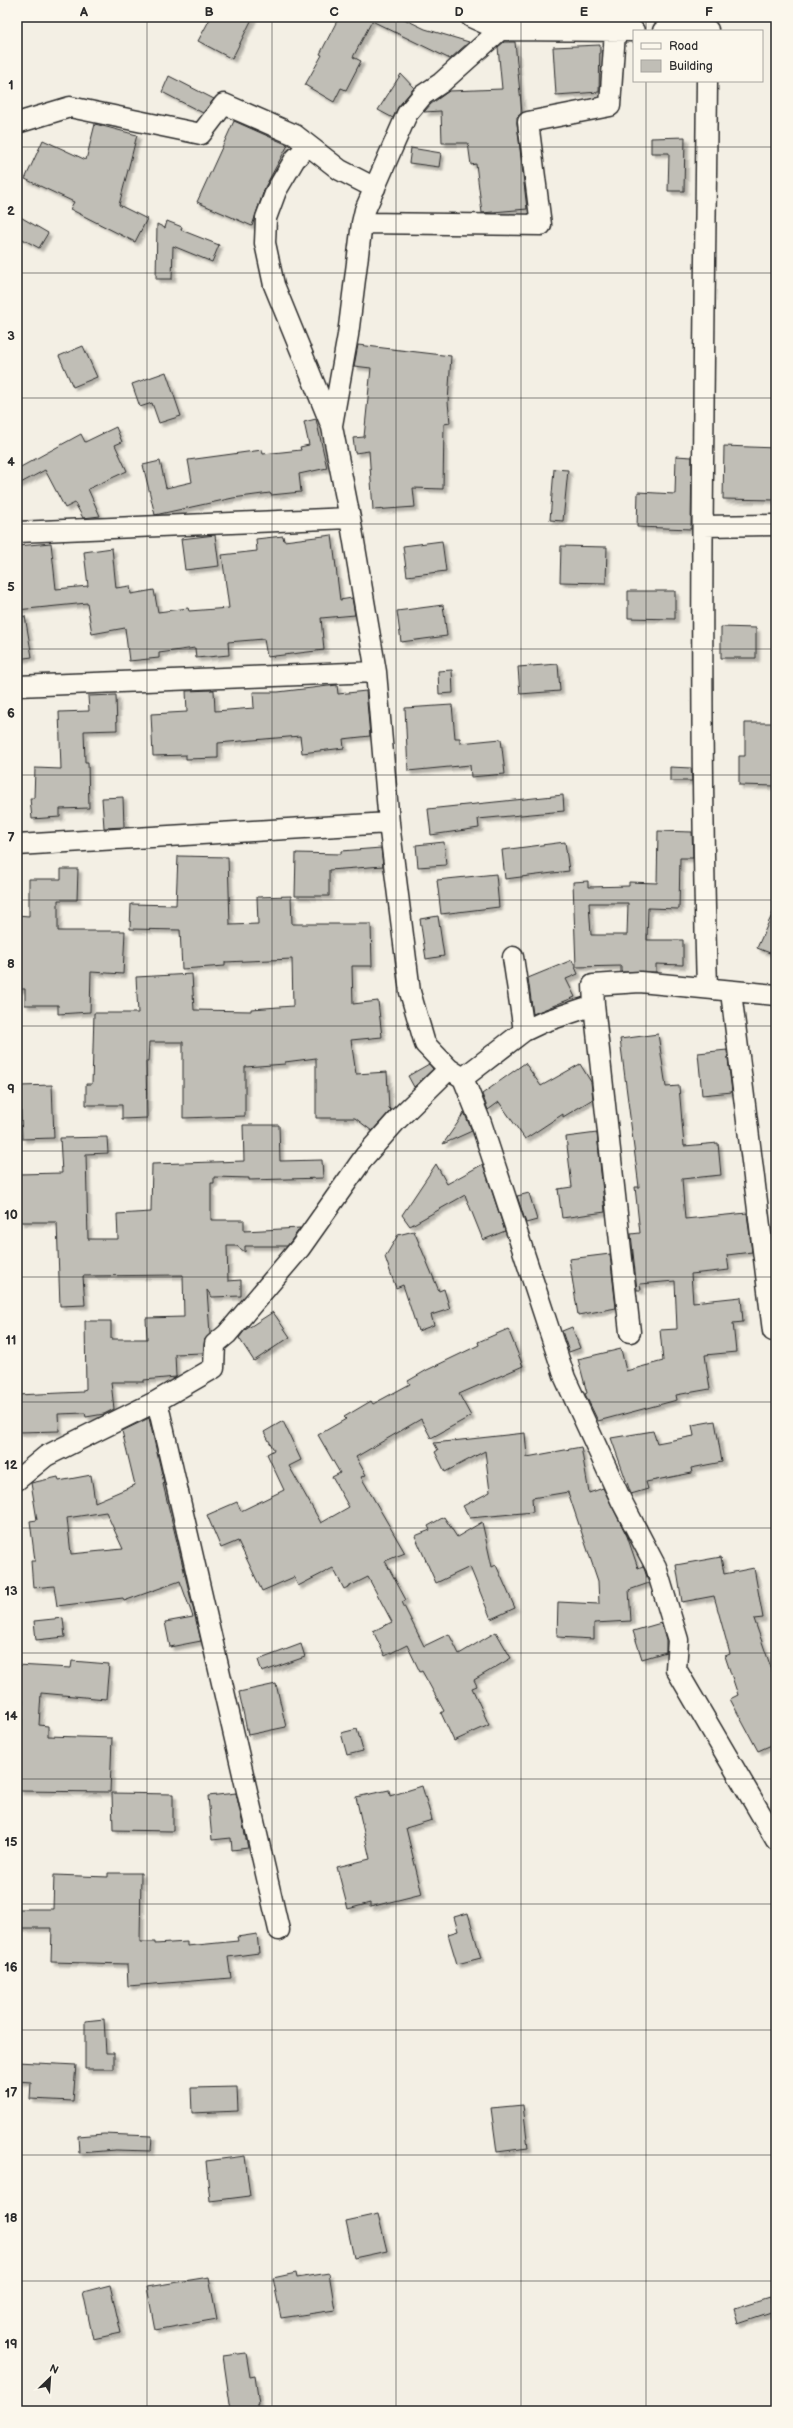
<svg xmlns="http://www.w3.org/2000/svg" width="793" height="2428" viewBox="0 0 793 2428" font-family="'Balsamiq Sans',sans-serif">
  <style>
    .building { fill: #c0beb6; stroke: #2b2b2b; fill-rule: evenodd; filter: url(#shadow) }
    .lines { fill: none; stroke-linecap: round; stroke-linejoin: round }
    .street-casing { stroke: #2b2b2b; stroke-width: 23 }
    .street { stroke: #fbf7ec; stroke-width: 20 }
    .grid { fill: none; stroke: #2b2b2b; stroke-width: 1; stroke-opacity: 0.55 }
    .neatline { fill: none; stroke: #2b2b2b; stroke-width: 1.5 }
    .grid-label { font-size: 13px; text-anchor: middle; font-weight: bold; fill: #2b2b2b }
  </style>
  <defs>
    <filter id="shadow"><feDropShadow dx="3.5" dy="3.5" stdDeviation="1" flood-color="#0004"/></filter>
  </defs>
  <rect width="100%" height="100%" fill="#f3efe4"/>
  <filter id="ink" filterUnits="userSpaceOnUse"><feTurbulence type="fractalNoise" baseFrequency=".025" numOctaves="2"/><feDisplacementMap in="SourceGraphic" scale="8" xChannelSelector="R" yChannelSelector="G"/><feConvolveMatrix kernelMatrix="1 2 1 2 8 2 1 2 1" color-interpolation-filters="sRGB"/></filter>
  <g filter="url(#ink)">
    <!-- building -->
    <path class="building" d="M211,17H253L232,59L198,41Z
      M339,17H400L425,29L469,42L450,59L372,21L353,57L361,61L346,90L341,88L334,102L305,85L322,55L320,54Z
      M504,42H515L522,113L517,117V123L527,209L482,213L476,164L471,165L468,143H442L441,111L424,112L431,104L449,91L502,89L498,47Z
      M600,45L599,92L556,95L553,47Z
      M401,74L414,88L398,107L393,118L378,110Z
      M169,76L214,99L203,113L162,92Z
      M234,121L288,145L265,187L252,226L197,202Z
      M95,124L137,135L119,205L147,219L135,242L70,209L74,202L25,179L43,140L86,160Z
      M685,137L684,191H668L669,153H651V138Z
      M411,148L441,153L439,167L409,163Z
      M17,215L48,233L39,248L17,236Z
      M167,221L182,227L181,230L219,245L212,262L173,246L172,279H156L157,224L165,228Z
      M358,345L451,356L448,402L450,423L444,424L443,489L413,488L415,507L373,510L369,451L355,453L353,438L364,437L371,368L354,366Z
      M83,346L97,377L73,387L59,356Z
      M166,372L181,416L159,423L152,403L140,407L132,384Z
      M316,419L327,468L299,474L301,492L271,495L270,493L233,498L155,515L143,465L160,461L166,488L192,482L188,460L262,450L263,454L301,450L300,447L309,445L304,422Z
      M116,427L122,442L115,445L127,471L88,489L100,516L83,518L75,503L65,508L45,470L17,485V469L81,434L85,442Z
      M724,446L776,448V500L723,499Z
      M676,456L692,457L691,529L637,527L638,492L675,494Z
      M554,469L568,470L563,521L550,520Z
      M215,535L219,566L185,570L181,539Z
      M332,535L340,600L352,598L355,615L321,618L324,650L267,657L264,639L228,642L229,655L196,658L195,648L159,653V658L129,661L125,628L92,634L87,603L17,610V546L51,543L56,589L88,586L84,552L112,548L116,588L130,586L131,594L154,590L158,612L188,608L189,611L229,608L222,555L257,551L256,539L283,536L284,541Z
      M442,541L446,571L407,576L403,546Z
      M561,546L607,547L606,583L560,582Z
      M628,591H675V619L628,618Z
      M443,605L447,636L401,642L397,611Z
      M25,616L32,657L17,659V617Z
      M721,627L756,628V658H721Z
      M558,664L560,691L520,694L518,667Z
      M452,670L453,693L439,694L438,671Z
      M337,685L338,694L366,691L370,736L343,739L344,748L302,753L300,736L218,743V758L186,759V755L153,756L151,714L187,712L186,691L214,690L215,711L254,708L253,692H278Z
      M116,695L117,730L84,731L85,762H88L89,808L60,809V817L32,819L30,798H34L35,768L61,769L59,712L89,711L88,696Z
      M452,705L455,738H460V743L501,739L505,774L471,777L470,765L408,771L405,708Z
      M745,723H776V786L739,785V756H745Z
      M670,767L691,768L692,781H670Z
      M563,795L564,811L478,819L479,828L431,835L428,809Z
      M123,797L124,827L104,828L102,798Z
      M658,831L692,832L693,858H680L679,909L648,908L647,940H683V965L656,964V972H621V966L576,967L573,882L588,881V887L629,886V882L657,883ZM589,903H628L627,935H591Z
      M444,842L446,865L418,867L416,845Z
      M565,842L569,871L505,879L502,850Z
      M381,848L383,866L329,870V896H295L296,853L341,854V851Z
      M178,856L228,857L230,925L258,924L257,897L291,896L292,924H371L372,966H352L353,1004L378,1001L382,1037L351,1040L356,1074L387,1072L389,1108L391,1110L372,1131L355,1118H316V1058L285,1062V1064L245,1067V1116L183,1118V1042H149L148,1061H146L147,1118L122,1119V1105H86V1084H92L94,1013H138L136,977L192,974L194,1010L251,1011V1009L293,1006L292,959L225,962V966L182,969L180,930L130,929L131,904L176,905Z
      M61,869H78L77,900H58V931H125L123,974L91,972L90,1012L58,1014V1005H25V989H17V915L29,916V879H61Z
      M496,874L499,907L441,914L437,880Z
      M776,906V940L770,953L757,948Z
      M438,916L444,956L426,959L420,919Z
      M572,960L578,974L566,979L575,997L533,1014L528,978Z
      M658,1034L666,1087L679,1086L684,1146L718,1143L721,1175L682,1179L685,1219L747,1213L752,1252L727,1255L729,1270L691,1274L693,1302L741,1297L743,1322L733,1323L736,1352L705,1355L710,1389L676,1395L677,1400L598,1421L585,1394L587,1393L578,1359L621,1349L626,1371L663,1361L660,1330L677,1329L675,1281L640,1284L641,1290H637L631,1234L640,1233L635,1187H639L620,1039Z
      M727,1050L732,1092L702,1095L698,1053Z
      M525,1063L541,1086L580,1064L591,1082L593,1099L563,1117V1114L525,1139L499,1102L488,1110L482,1094Z
      M429,1064L433,1069L414,1087L408,1076Z
      M52,1085L54,1138L22,1139L20,1086Z
      M464,1112L472,1131L443,1144L459,1121Z
      M243,1125H279L280,1161L322,1160L323,1178L249,1180V1178L214,1177V1183H211V1220H244V1231L300,1228L291,1241L287,1246H245V1252L237,1246H227L228,1281L241,1280V1296L212,1297L207,1290L210,1334L205,1339L203,1353L175,1354L176,1377L144,1380V1382H111L114,1409L104,1414L86,1417L85,1413L58,1414L59,1431L18,1432L17,1395L83,1392V1390L86,1389L85,1321H111V1339H147L146,1318L184,1317L183,1275L83,1276L85,1305L60,1306L57,1222H20L19,1174L62,1173L60,1138L107,1137L108,1153L86,1154L88,1239H118L117,1214L151,1212L152,1164L244,1161Z
      M597,1133L605,1212L562,1218L558,1189L572,1187L566,1137Z
      M436,1164L447,1184L483,1164L505,1231L483,1240L465,1195L410,1226L402,1215Z
      M529,1193L537,1220L526,1223L517,1196Z
      M414,1231L439,1291L444,1289L450,1309L431,1315L434,1325L418,1331L403,1285L396,1288L385,1257L398,1235Z
      M610,1254L616,1308L578,1315L569,1259Z
      M273,1312L290,1337L254,1361L239,1338L245,1330Z
      M572,1327L580,1348L569,1352L562,1331Z
      M508,1329L523,1366L459,1394L471,1416L431,1438L421,1419L356,1457L366,1475L361,1477L405,1553L385,1561L406,1600L402,1602L424,1646L449,1634L459,1654L496,1632L511,1658L474,1680L477,1686L472,1688L489,1725L454,1741L441,1713L444,1711L422,1671L420,1672L407,1645L385,1656L373,1631L392,1622L368,1577L344,1589L333,1568L298,1586L294,1577L262,1591L238,1541L221,1548L207,1515L237,1502L241,1511L284,1490L267,1454L274,1450L264,1432L283,1421L301,1460L289,1466L321,1523L349,1507L332,1477L340,1473L318,1435L346,1419L344,1417L371,1401L373,1404L410,1384L408,1381L427,1370L479,1345L478,1342Z
      M149,1418L164,1483L163,1484L201,1641L170,1647L165,1622L193,1617L180,1581L124,1601L123,1598L57,1606L54,1586L33,1588L31,1561H35L30,1521L37,1520L31,1483L58,1477L59,1481L91,1475L95,1502L135,1485L122,1431ZM106,1512L123,1549L71,1554L67,1518Z
      M715,1421L722,1462L691,1468L692,1473L646,1482L648,1489L631,1494L611,1438L653,1431L657,1443L694,1436L692,1425Z
      M525,1433L527,1457L581,1447L589,1493L603,1488L627,1536L638,1568L643,1566L645,1571L649,1583L629,1590L631,1621L594,1623V1639L557,1637L558,1602L599,1604L598,1581L568,1492L532,1498L533,1512L470,1518L463,1506L490,1492L485,1451L445,1472L435,1452L438,1450L434,1443Z
      M444,1517L457,1537L482,1522L492,1567L496,1565L515,1608L491,1619L470,1567L436,1583L415,1536L430,1530L428,1526Z
      M721,1557L724,1574L754,1568L763,1618L754,1619L776,1682V1743L758,1751L730,1699L738,1695L725,1656L730,1654L714,1596L682,1602L676,1565Z
      M63,1618L65,1637L36,1640L34,1621Z
      M661,1623L666,1641V1652L642,1659L633,1631Z
      M301,1644L305,1657L262,1672L258,1660Z
      M72,1661L109,1664L106,1699L41,1693L39,1725L48,1726V1736L112,1738L110,1792L19,1791L23,1700L17,1699V1665L71,1668Z
      M276,1684L286,1727L248,1735L239,1692Z
      M357,1729L363,1751L347,1755L341,1733Z
      M422,1786L432,1820L406,1828L422,1894L370,1907V1903L348,1909L337,1867L370,1859L356,1797L389,1790L390,1796Z
      M112,1793L173,1794V1831L113,1830Z
      M236,1793L248,1848L232,1850L231,1838L212,1840L208,1796Z
      M108,1873H141L140,1942H155V1944L187,1942V1946L238,1941L237,1937L257,1934L259,1953L228,1957L231,1978L128,1986L127,1964L51,1962L52,1928H17V1909H53L54,1875L108,1877Z
      M468,1913L481,1958L457,1964L448,1934L458,1931L454,1917Z
      M104,2019L106,2053H114V2069H85V2021Z
      M17,2062L76,2065L73,2101L30,2099L31,2082L17,2081Z
      M237,2087L238,2111L192,2113L191,2088Z
      M523,2105L528,2148L497,2152L491,2108Z
      M104,2134L152,2136L151,2151L115,2150L79,2153L78,2136Z
      M245,2156L250,2196L210,2201L206,2161Z
      M378,2214L387,2251L354,2258L346,2221Z
      M296,2273L297,2278L329,2273L335,2310L281,2318L273,2278Z
      M209,2277L217,2319L155,2330L147,2287Z
      M110,2285L121,2333L93,2339L83,2292Z
      M769,2298L774,2311L738,2323L734,2309Z
      M246,2353L250,2377L255,2376L259,2404H258V2411H231L223,2356Z"/>
    <g class="lines">
      <!-- street casing -->
      <g class="street-casing">
        <path id="street" d="M471,17L500,30L634,31
          M663,31L708,30
          M17,123L70,107L201,134L224,104L295,135L340,170L375,188
          M308,146L295,159L276,191L266,218L265,243L274,285L332,427L350,518L376,672L389,823L410,992L425,1044L449,1069L463,1078L481,1123L565,1378L621,1500L656,1567L678,1640L676,1669L776,1840
          M362,223L541,225L528,122L610,106L616,17
          M332,425L348,335L362,223L365,210L407,114L423,95L441,83L500,30
          M703,526L776,525
          M17,532L350,518
          M17,686L376,672
          M17,845L389,823
          M513,957L524,1031
          M707,987C698,685 704,383 707,81
          M731,992L773,1331
          M594,1005L630,1332
          M463,1078L524,1031L543,1022L594,1005L593,985L640,982L776,995
          M157,1401L279,1930
          M17,1480L46,1456L157,1401L214,1368L215,1344L227,1334L300,1248L365,1156L397,1120L449,1069"/>
      </g>
      <!-- street -->
      <use href="#street" class="street"/>
    </g>
  </g>
  <!-- grid -->
  <path class="grid" d="M147,17V2411M272,17V2411M396,17V2411M521,17V2411M646,17V31M646,81V2411M17,147H776M17,273H776M17,398H776M17,524H776M17,649H776M17,775H776M17,900H776M17,1026H776M17,1151H776M17,1277H776M17,1402H776M17,1528H776M17,1653H776M17,1779H776M17,1904H776M17,2030H776M17,2155H776M17,2281H776"/>
  <!-- margin -->
  <rect width="793" height="2428" fill="none" stroke="#fbf7ec" stroke-width="44"/>
  <!-- legend -->
  <rect x="633" y="30" width="130" height="52" fill="#fbf7ec" stroke="#a8a59f"/>
  <rect x="641" y="43" width="20" height="6" fill="#fbf7ec" stroke="#a8a59f"/>
  <text x="669" y="50" font-size="12" fill="#2b2b2b">Road</text>
  <rect x="641" y="60" width="20" height="12" fill="#c0beb6" stroke="#a8a59f"/>
  <text x="669" y="70" font-size="12" fill="#2b2b2b">Building</text>
  <!-- north arrow -->
  <g transform="translate(50 2378) rotate(25)" stroke="#fbf7ec" stroke-width="3" paint-order="stroke">
  <path d="M0-3L7 15L0 10L-7 15Z" fill="#2b2b2b"/>
  <text y="-6" font-size="11" font-weight="bold" text-anchor="middle" fill="#2b2b2b">N</text>
  </g>
  <rect x="22" y="22" width="749" height="2384" class="neatline"/>
  <g class="grid-label">
    <text x="84" y="16">A</text>
    <text x="209" y="16">B</text>
    <text x="334" y="16">C</text>
    <text x="459" y="16">D</text>
    <text x="584" y="16">E</text>
    <text x="709" y="16">F</text>
    <text x="11" y="89">1</text>
    <text x="11" y="215">2</text>
    <text x="11" y="340">3</text>
    <text x="11" y="466">4</text>
    <text x="11" y="591">5</text>
    <text x="11" y="717">6</text>
    <text x="11" y="842">7</text>
    <text x="11" y="968">8</text>
    <text x="11" y="1093">9</text>
    <text x="11" y="1219">10</text>
    <text x="11" y="1344">11</text>
    <text x="11" y="1469">12</text>
    <text x="11" y="1595">13</text>
    <text x="11" y="1720">14</text>
    <text x="11" y="1846">15</text>
    <text x="11" y="1971">16</text>
    <text x="11" y="2097">17</text>
    <text x="11" y="2222">18</text>
    <text x="11" y="2348">19</text>
  </g>
</svg>
